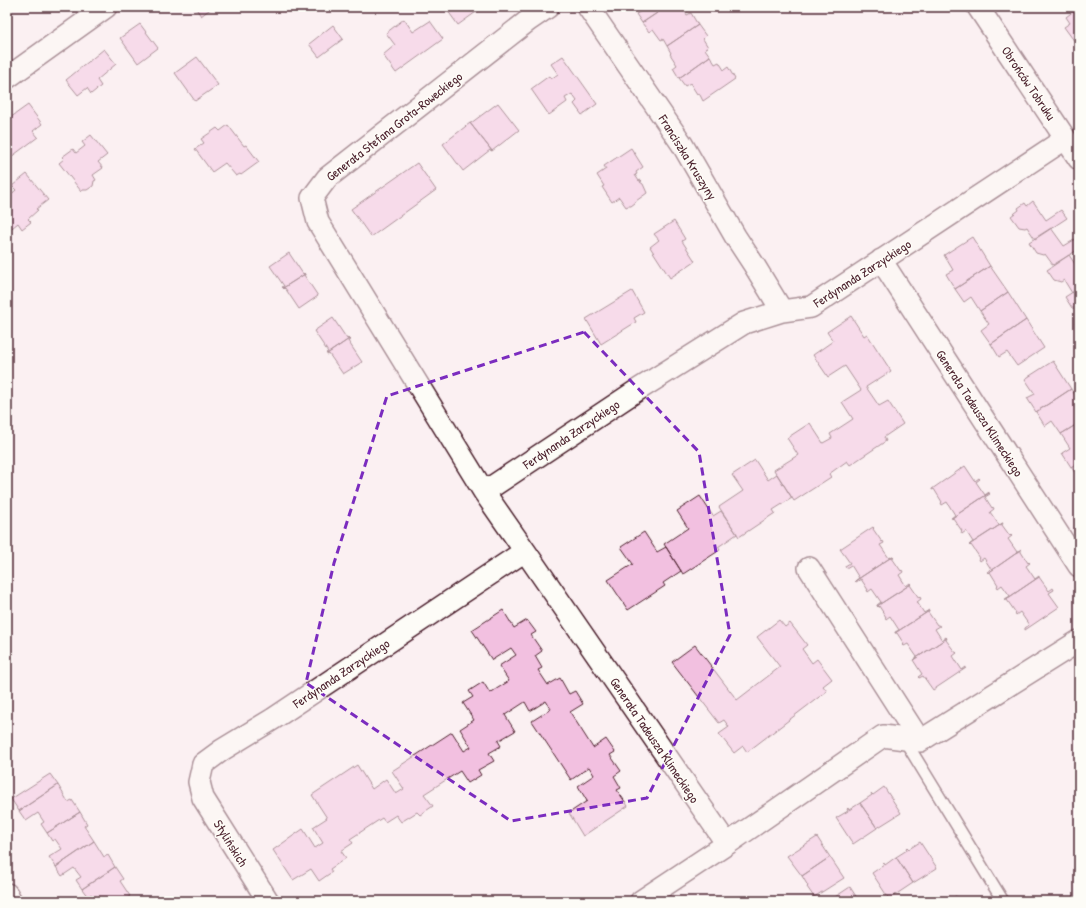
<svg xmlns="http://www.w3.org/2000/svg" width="1086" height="908" viewBox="0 0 1086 908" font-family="'Patrick Hand',sans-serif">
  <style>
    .building { fill: #f2c0e0; stroke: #4a1f2b }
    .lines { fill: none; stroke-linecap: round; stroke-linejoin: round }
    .service-casing { stroke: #4a1f2b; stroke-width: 14 }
    .minor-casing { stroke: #4a1f2b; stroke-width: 24 }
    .service { stroke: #fdfcf7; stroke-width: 11 }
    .minor { stroke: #fdfcf7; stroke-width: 21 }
    .marked { fill: none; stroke: #7b2cbf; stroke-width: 3; stroke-dasharray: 8 5; stroke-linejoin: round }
    .labels { text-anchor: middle; stroke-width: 3; stroke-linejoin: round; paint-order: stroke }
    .street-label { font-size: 13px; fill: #4a1f2b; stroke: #fdfcf7 }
  </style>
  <rect width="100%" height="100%" fill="#fbf0f2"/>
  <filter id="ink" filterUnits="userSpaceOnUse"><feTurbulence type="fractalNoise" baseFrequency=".025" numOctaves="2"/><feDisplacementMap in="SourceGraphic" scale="8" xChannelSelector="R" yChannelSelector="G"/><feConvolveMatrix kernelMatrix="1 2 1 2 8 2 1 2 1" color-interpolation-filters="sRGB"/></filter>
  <g filter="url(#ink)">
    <!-- building -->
    <path class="building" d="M195,7H213L201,16Z
      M445,7H483L458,25Z
      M638,7H666L642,23L636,14L641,11Z
      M666,7H677L679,10L682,8L687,15L691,13L698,25L667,46L663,39L661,40L653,29L649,32L642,23Z
      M1079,7V39L1075,42L1064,27L1070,23L1066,17Z
      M404,19L413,32L430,21L443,39L396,73L383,55L395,45L386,33Z
      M140,24L158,48L138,63L120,38Z
      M333,25L343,39L319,57L309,44Z
      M698,25L706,36L703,39L708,47L705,49L710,56L679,78L673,68L677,65L670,54L671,53L667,46Z
      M104,49L116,64L97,80L101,86L91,94L87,88L78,95L66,80Z
      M563,56L597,104L582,115L574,104L577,101L572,94L565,98L567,102L549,115L531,89L549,76L551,79L558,74L551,64Z
      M710,56L715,64L719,62L724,70L728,67L735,79L703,101L699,93L697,94L690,83L685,86L679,78Z
      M197,57L218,85L195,101L175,73Z
      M498,103L519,130L492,151L470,123H471Z
      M28,105L42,124L33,131L38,137L7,160V120Z
      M470,123L492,151L490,150L463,171L443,144Z
      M228,125L244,146L246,145L259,162L241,175L240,174L236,176L225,163L212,172L195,149L204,143L201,139L217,128L220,131Z
      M91,135L107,155L98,162L103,168L93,175L96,180L94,181L93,186L87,190H83L81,191L59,163L64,159L62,157L73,149L76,153L85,146L82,142Z
      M631,148L643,167L636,172L637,174L635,175L639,181L641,180L642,181L640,182L643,184L647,193L636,201L635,203L631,206H628L626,207L619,197L612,202L602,187L604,186L597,175L606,169L604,166Z
      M417,163L436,190L371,237L351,209Z
      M27,174L48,200L36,209L38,210L28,219L31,222L22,229L18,223L7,232V198L16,190L12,186Z
      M1033,201L1046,220L1061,210L1067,218L1035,239L1027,227L1025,228L1019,227L1011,216L1019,210L1018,208L1025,203L1027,206Z
      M674,221L685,239L682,241L695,261L670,278L650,247L659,240L654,234Z
      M1051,228L1064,246L1079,237V249L1053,265L1045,254L1043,255L1036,253L1029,242Z
      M972,237L990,266L955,289L946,274L953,270L944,255Z
      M289,253L303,274L304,273L305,274L283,288L282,287L284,286L270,266Z
      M1069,255L1079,270V288L1072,293L1064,280L1061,282L1054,280L1047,270Z
      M990,266L1008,292L980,311L971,297L964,302L955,289Z
      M305,274V275H304L318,296L299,309L285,288L284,289L283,288Z
      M1079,288V309L1072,308L1065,297Z
      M632,291L644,312L634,318L636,322L601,344L586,319Z
      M1008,292L1026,320L991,344L981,330L989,324L980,311Z
      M851,316L864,336L867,334L891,371L866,387L879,406L888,401L903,424L884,437L886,441L850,465L847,461L829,474L831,477L794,501L774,470L798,455L787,438L810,423L823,443L832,438L830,434L853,419L842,402L861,390L845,366L828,377L813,355L833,341L827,332Z
      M333,318L347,339L348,338L349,339L327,354L326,353L328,352L314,331Z
      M1026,320L1044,348L1017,366L1007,352L999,357L991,344Z
      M349,339L350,340L348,341L362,362L343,374L329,354L327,355V354Z
      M1053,361L1071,389L1036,412L1027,398L1035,394L1025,379Z
      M1071,389L1079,401V423L1061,434L1052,421L1045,426L1036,412Z
      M1079,423V462L1071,467L1062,453L1070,448L1061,434Z
      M755,460L768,480L777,474L792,498L773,510L775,513L739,537L719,507L743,491L732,475Z
      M1079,462V478L1071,467Z
      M965,466L975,481L979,478L980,479L976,482L985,495L989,492V493L952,518H951L955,515L947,502L942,505L941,503L942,502L934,489L932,490V489Z
      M989,493L990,494L985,497L992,508L993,507L994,509L990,512L999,525L1003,523L969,545L973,542L966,531L962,534L961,532L962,531L953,518L952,519V518Z
      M700,496L713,516L721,511L737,534L718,547L720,550L683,574L664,544L688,528L677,511Z
      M1003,523L1002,525L1010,536L1011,535L1012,536L1008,539L1017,552L1021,549V550L988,573L987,572L991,569L984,558L980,561L979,559L980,558L971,545L970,546L969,545Z
      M873,527L874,528L873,529L882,542L883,541L884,543L880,545L889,558L893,556L855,581L859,578L851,565L846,568L845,566L850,563L840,549Z
      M644,532L657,552L666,547L681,571L663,583L665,586L628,610L608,580L633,564L621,547Z
      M1021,550V552L1028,563L1029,562L1030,563L1026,566L1035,579L1039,576V577L1005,600V599L1010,596L1002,585L998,588L997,586L998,585L990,572L988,573Z
      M893,556L894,557L892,558L901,571L902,570L903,572L899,575L906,586L910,583L911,584L877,606V605L881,602L872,589L868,592L867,590H868L861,579L856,582L855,581Z
      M1039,577L1049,591L1053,588L1054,590L1049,593L1059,607L1025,630V628L1029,625L1020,612L1016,615L1015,613H1016L1007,600H1005Z
      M911,584L910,585L919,598L920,597L921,599L917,602L924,613L929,610V611L895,633V632L899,630L890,616L886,619L885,617H886L879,606L878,607L877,606Z
      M503,610L514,628L527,620L536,632L531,635L542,651L535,656L542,668L538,670L548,685L560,678L569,694L575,691L583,704L570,712L593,748L606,739L615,752L610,755L621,771L614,776L621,788L617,790L628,806L583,836L569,813L587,801L578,786L594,775L589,767L571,780L532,721L551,709L546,701L530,711L525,702L505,715L515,731L498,741L501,746L489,753L494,761L478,770L481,775L468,783L460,771L424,794L433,806L420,815L417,812L401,822L396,815L385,822L382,818L350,839L353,843L341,851L346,858L330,869L332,872L319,881L311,869L293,880L273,850L303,829L315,848L323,843L313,827L327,818L312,795L357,765L372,789L386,779L396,794L404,789L392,771L452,732L464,751L471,747L460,729L474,720L463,703L473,697L469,691L483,682L490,693L509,681L499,666L516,655L511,648L492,660L472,630Z
      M929,611L928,612L937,625H938L940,626L935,629L942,640L946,637L947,638L913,660L917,657L908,644L904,646L903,645L904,644L897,633H895Z
      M779,620L785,627L790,623L807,645L802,649L812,663L817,659L832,679L823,686L827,691L747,752L743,746L734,753L719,734L729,727L724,720L719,723L672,662L695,645L737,700L780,667L757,637Z
      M947,638L946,640L955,652H956L957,653L953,656L962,670L966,667V668L933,690L923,676L919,678L918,677L922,674L913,660Z
      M50,774L58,785L19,811L11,799Z
      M58,785L68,802L72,800L80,812L47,833L41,824L44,822L38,813L26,821L19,811Z
      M884,787L901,813L877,828L860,803L872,795L871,793L873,795Z
      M860,803L877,828L853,844L836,818L848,811L847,809L848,808L849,810Z
      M80,812L87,824L84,826L94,841L56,867L49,857L62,849L55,839L52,841L47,833Z
      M817,837L830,857L802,876L787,856Z
      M94,841L104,857L108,855L115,867L82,889L76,880L81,877L74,868L62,876L56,867Z
      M920,842L937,868L913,883L896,857L907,850L906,848L907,847L909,849Z
      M830,857L844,878L814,897L807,887L808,886L802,876Z
      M896,857L913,883L889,899L872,873L884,865L883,864L884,863L885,865Z
      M115,867L123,879L120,881L130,896L122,901H96L91,894L88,897L82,889Z
      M850,887L859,901H829Z
      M956,896L959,901H948Z"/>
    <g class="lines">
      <!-- service casing -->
      <g class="service-casing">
        <path id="service" d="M904,739L1003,901"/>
      </g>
      <!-- minor casing -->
      <g class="minor-casing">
        <path id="minor" d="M588,7L682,144L735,236L754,265L782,311
          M978,7L1079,159
          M7,78L106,7
          M881,260L1079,566
          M484,492L318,222L312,198L327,178L529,20L548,7
          M525,551L727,844L641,901
          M809,568L920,741
          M727,844L883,736L920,741L1079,641
          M7,894L11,901
          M268,901L203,798L199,782L203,764L222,750L273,719L525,551L484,492L636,391L744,323L782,311L811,307L1065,139"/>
      </g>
      <!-- service -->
      <use href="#service" class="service"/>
      <!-- minor -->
      <use href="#minor" class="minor"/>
    </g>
  </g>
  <!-- marked area -->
  <path d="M0 0H1086V908H0ZM584,332L699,452L730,635L647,798L511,821L306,683L334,563L387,396Z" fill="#fbf0f2" fill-opacity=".55" fill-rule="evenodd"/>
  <path class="marked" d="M584,332L699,452L730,635L647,798L511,821L306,683L334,563L387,396Z"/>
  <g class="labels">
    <!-- street labels -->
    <g class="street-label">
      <text transform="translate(1029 83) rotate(56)" y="5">Obrońców Tobruku</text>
      <text transform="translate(394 126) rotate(-38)" y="5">Generała Stefana Grota-Roweckiego</text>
      <text transform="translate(688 157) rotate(58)" y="5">Franciszka Kruszyny</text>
      <text transform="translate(862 273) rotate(-33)" y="5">Ferdynanda Zarzyckiego</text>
      <text transform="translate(980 413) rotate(57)" y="5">Generała Tadeusza Klimeckiego</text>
      <text transform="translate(571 434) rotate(-34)" y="5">Ferdynanda Zarzyckiego</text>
      <text transform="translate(341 673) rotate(-34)" y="5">Ferdynanda Zarzyckiego</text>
      <text transform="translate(655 740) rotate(56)" y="5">Generała Tadeusza Klimeckiego</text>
      <text transform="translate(231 843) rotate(58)" y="5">Stylińskich</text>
    </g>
  </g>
  <!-- margin -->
  <rect width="1086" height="908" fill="none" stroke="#fdfcf7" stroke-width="24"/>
  <rect x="12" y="12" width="1062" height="884" fill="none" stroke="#4a1f2b" stroke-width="1.5" filter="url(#ink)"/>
</svg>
